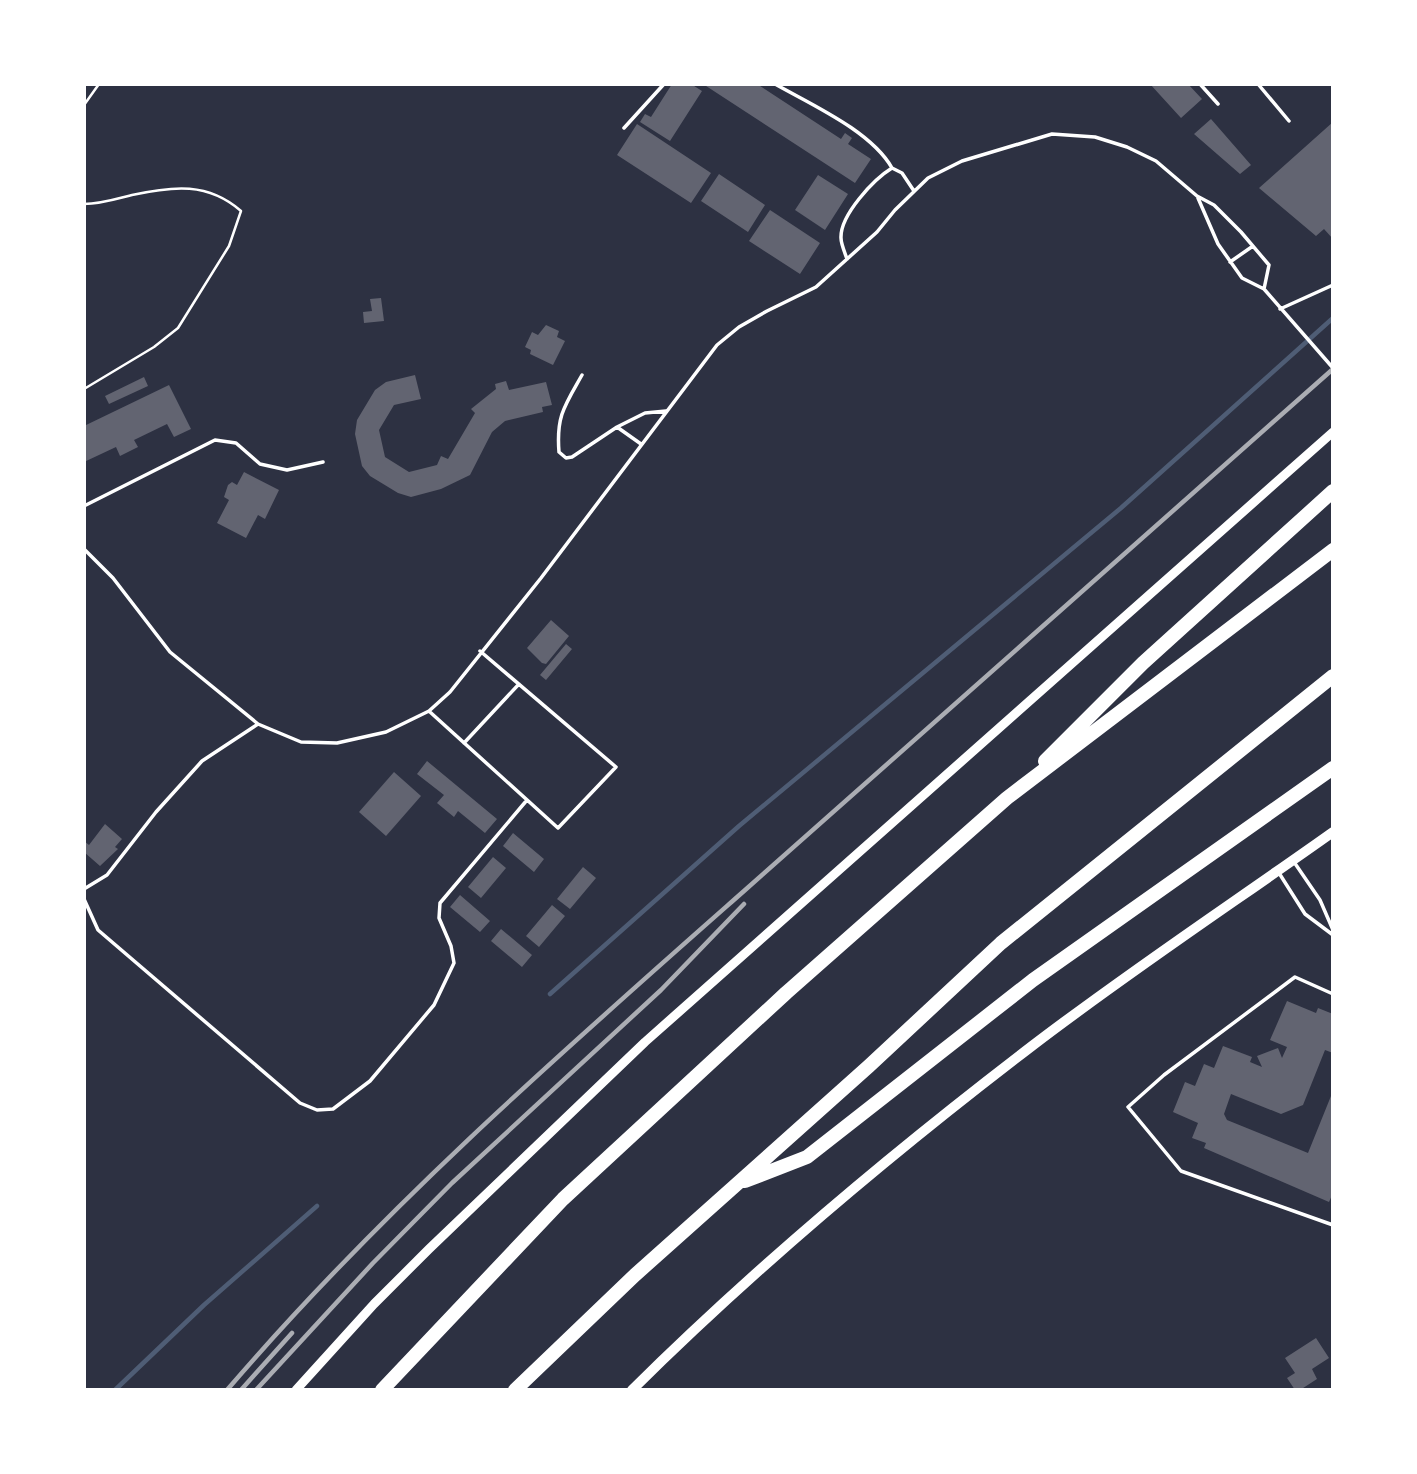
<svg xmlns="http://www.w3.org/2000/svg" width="1417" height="1474" viewBox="0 0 1417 1474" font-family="Manrope,sans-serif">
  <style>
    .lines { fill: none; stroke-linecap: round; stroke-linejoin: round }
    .stream { stroke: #4f5d75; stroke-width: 4.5 }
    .building { fill: #626471 }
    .path { stroke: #fff; stroke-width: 2.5 }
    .service { stroke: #fff; stroke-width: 3.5 }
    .tertiary { stroke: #fff; stroke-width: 9 }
    .secondary { stroke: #fff; stroke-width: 10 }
    .motorway { stroke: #fff; stroke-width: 14 }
    .rail { stroke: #abadb3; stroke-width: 4.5 }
  </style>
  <rect width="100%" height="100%" fill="#2d3142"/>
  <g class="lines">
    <!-- stream -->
    <path class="stream" d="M550,994L739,826L1121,508L1333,318
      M115,1390L204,1305L317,1206"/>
  </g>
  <!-- building -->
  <path class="building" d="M672,84H691L702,91L670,141L640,122L645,114L651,117Z
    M703,84H757L841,139L845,133L852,138L848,144L871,159L855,183Z
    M1150,84H1188L1202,99L1181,118Z
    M1211,119L1251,165L1240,174L1194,134Z
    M1333,122V239L1324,229L1316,236L1259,188Z
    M637,124L711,173L691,203L617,155Z
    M719,174L765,205L748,232L701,201Z
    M818,175L848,194L825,230L795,210Z
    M770,210L820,243L800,274L749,241Z
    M381,298L384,321L364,323L363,312L372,311L370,299Z
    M546,325L559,331L557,337L565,341L553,365L530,354L531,350L525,347L532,332L538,335Z
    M415,375L421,399L394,405L379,430L385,457L409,472L437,465L441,456L448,459L475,413L471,409L496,389L495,384L506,381L509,390L546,382L552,405L542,407L543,412L505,421L492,432L470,475L441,489L411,497L398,493L370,476L362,466L355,434L357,420L375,390L386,382Z
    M144,377L148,386L109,404L105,396Z
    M169,385L191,429L174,437L167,424L134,440L138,447L120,456L116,447L84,462V426Z
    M244,472L279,490L265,519L258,515L246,538L217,523L229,500L224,497L228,485L232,482L237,485Z
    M551,620L569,636L546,664L542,663L527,648Z
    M566,644L572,649L546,680L540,675Z
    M427,761L497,819L485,833L458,811L454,817L437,803L444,795L417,774Z
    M394,772L421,796L386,836L359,812Z
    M105,824L122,839L115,847L118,849L100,866L84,852V841L89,845Z
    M513,833L544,859L534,872L503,846Z
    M493,857L506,868L481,898L468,887Z
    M583,867L596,878L570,909L557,899Z
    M460,895L490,921L480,932L450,907Z
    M552,905L565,916L539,947L526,936Z
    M501,929L532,955L522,967L491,941Z
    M1287,1001L1316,1013L1318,1008L1333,1014V1053L1325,1050L1303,1105L1281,1114L1231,1094L1224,1114L1227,1120L1308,1153L1333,1091V1193L1329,1202L1204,1148L1206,1143L1192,1138L1198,1123L1173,1112L1185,1082L1195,1086L1204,1064L1214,1068L1223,1046L1252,1057L1250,1062L1262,1067L1257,1056L1278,1048L1282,1058L1287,1047L1270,1040Z
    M1316,1338L1329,1358L1312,1369L1317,1379L1300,1390H1295L1287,1378L1295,1373L1285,1358Z"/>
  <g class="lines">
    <!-- path -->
    <path class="path" d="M84,105L99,84
      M84,204C101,204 116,199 132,195C173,186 208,182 241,211L229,246L178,328L154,347L84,389"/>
    <!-- service -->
    <path class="service" d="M775,84C812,105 871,131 892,168
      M1200,84L1218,104
      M1258,84L1289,121
      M624,128L664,84
      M1198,198L1218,244L1242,278L1264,289L1333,368
      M847,259C845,253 841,244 841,238C840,215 874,179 892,168L902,173L914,191
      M1230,262L1253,246
      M1280,309L1333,285
      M582,375C565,405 556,416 559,452L566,458L572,457L617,427
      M641,444L617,427L645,413L666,411
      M84,506L215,440L236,443L260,464L287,470L323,462
      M84,549L113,578L170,652L258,724L301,742L337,743L386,732L429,711L450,692L541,578L717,345L739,327L767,311L816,287L877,232L895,210L928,178L962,161L1052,134L1095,137L1127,147L1156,161L1197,196L1214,205L1241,232L1269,265L1264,289
      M430,712L558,828L616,767L480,651
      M464,743L519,684
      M1294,862L1320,900L1333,930
      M1279,873L1305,914L1333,935
      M84,889L107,875L156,812L202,761L258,724
      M84,899L98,930L300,1103L317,1110L333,1109L370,1081L434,1005L454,963L451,946L439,918L440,903L527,800
      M1333,994L1295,977L1164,1075L1128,1107L1181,1171L1333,1225"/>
    <!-- tertiary -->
    <path class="tertiary" d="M296,1390L374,1304L429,1249L645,1042L1333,432"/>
    <!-- secondary -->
    <path class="secondary" d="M632,1390C757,1266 892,1153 1032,1046C1130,971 1233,903 1333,832"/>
    <!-- motorway -->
    <path class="motorway" d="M1045,761L1143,663L1333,491
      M745,1181L807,1157L1033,980L1333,768
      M382,1390L563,1199L786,993L1007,798L1333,550
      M515,1390L635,1275L869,1066L1001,943L1333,676"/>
    <!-- rail -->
    <path class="rail" d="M227,1390C383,1208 565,1049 744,891C940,717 1137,543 1333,369
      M241,1390L292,1333
      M256,1390L373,1263L452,1183L661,990L744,904"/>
  </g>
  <!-- border -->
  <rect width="1417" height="1474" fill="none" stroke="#ffffff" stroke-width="172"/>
</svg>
